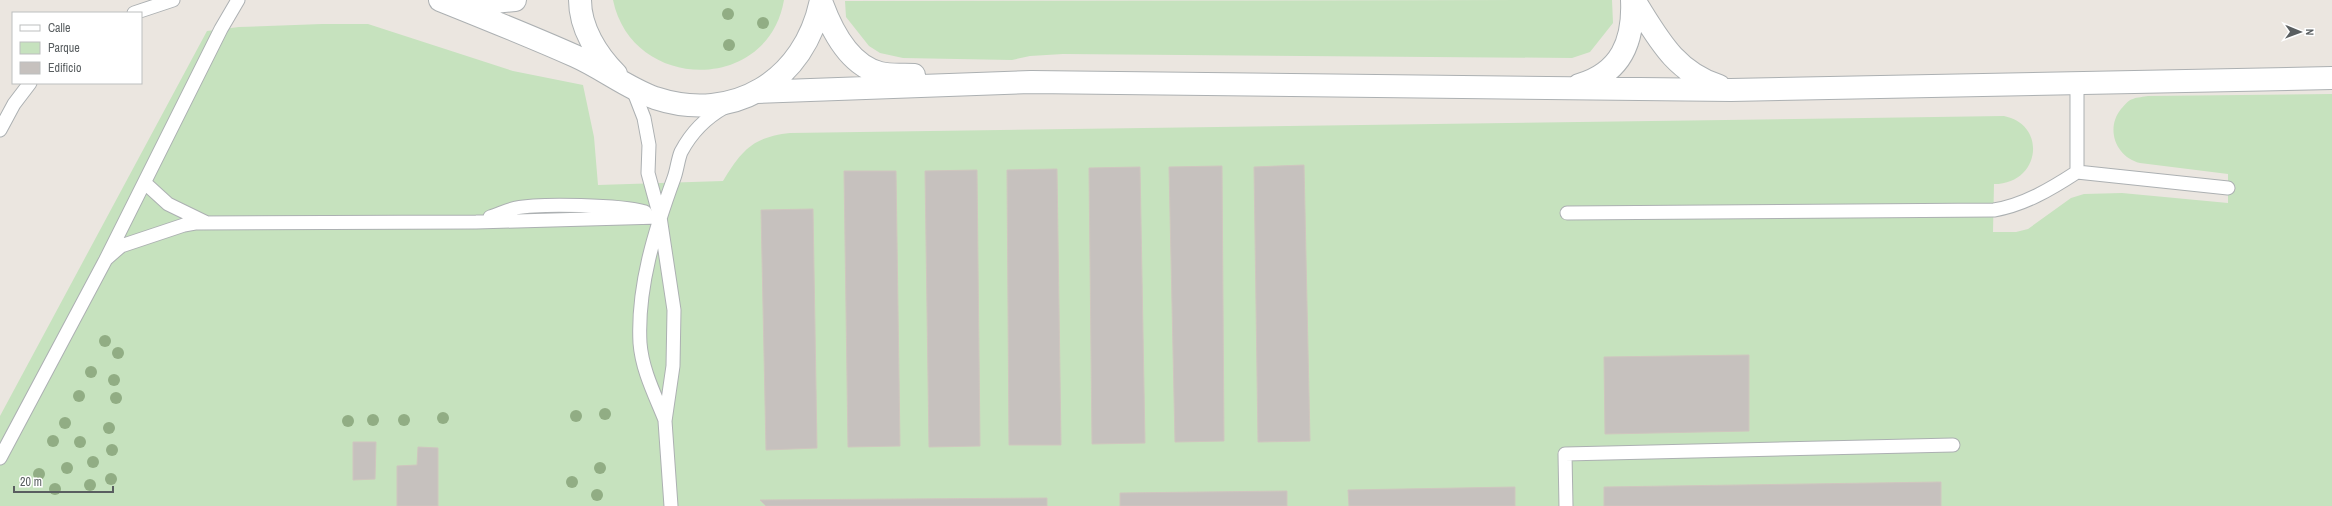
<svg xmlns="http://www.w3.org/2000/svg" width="2332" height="506" viewBox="0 0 2332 506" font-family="'Archivo Narrow',sans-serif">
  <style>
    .green { fill: #c6e2be }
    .building { fill: #c6c1be; stroke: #cfc6bf }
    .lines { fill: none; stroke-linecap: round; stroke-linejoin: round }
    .lane-casing { stroke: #acb0b2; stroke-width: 15 }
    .street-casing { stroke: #acb0b2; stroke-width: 24 }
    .lane { stroke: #fff; stroke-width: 13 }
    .street { stroke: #fff; stroke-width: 22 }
    .tree { fill: #91ad84 }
  </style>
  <rect width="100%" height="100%" fill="#ebe6e0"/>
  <!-- green -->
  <path class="green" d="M613,0H784C768,94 632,92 613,0Z
    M1612,0L1613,23L1590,52L1572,58L1063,54L1030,56L1012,60L903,58L880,53L869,46L846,17L845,1Z
    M322,24H368L513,71L583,85L594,137L598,185L723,181C742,150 753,137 790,133L2004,116C2048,125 2040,184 1994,184L1993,232H2016L2028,229L2071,198L2084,194L2122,193L2228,203V174L2140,163C2116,157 2105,129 2121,109C2124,106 2128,100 2133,99C2137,97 2144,97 2148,96L2332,94V506H0V416L207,31L239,27Z"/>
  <!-- building -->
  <path class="building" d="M1304,165L1310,441L1258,442L1254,167Z
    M1222,166L1224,441L1175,442L1169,167Z
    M1140,167L1145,443L1092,444L1089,168Z
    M1057,169L1061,445H1009L1007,170Z
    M977,170L980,446L929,447L925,171Z
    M844,171H896L900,446L848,447Z
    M813,209L817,448L766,450L761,210Z
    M1749,355V431L1605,434L1604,357Z
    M353,442H376L375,479L353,480Z
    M418,447L438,448V506H397V466L417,465Z
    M1941,482V506H1604V487Z
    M1515,487V506H1349L1348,490Z
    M1287,491V506H1120V493Z
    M1047,498V506H766L760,500Z"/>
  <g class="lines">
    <!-- lane casing -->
    <g class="lane-casing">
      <path id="lane" d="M134,13L173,0
        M2077,84V172L2228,188
        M632,87L644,118L649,145L648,173L660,217L674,310L673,366L665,421L671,506
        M0,130L14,104L30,83
        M145,183L168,204L205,222
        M1567,213L1994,210C2024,205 2051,189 2077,172
        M490,217C499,214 508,210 516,208C541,203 621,205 645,212
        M106,259L121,246L184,225L195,223L476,222L660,217
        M665,420C655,395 642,370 640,343C637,287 655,230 674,178C677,170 678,159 681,152C691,133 707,117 725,107
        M0,458L106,259L221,29L238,0
        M1566,506L1565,454L1953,445"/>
    </g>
    <!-- street casing -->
    <g class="street-casing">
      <path id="street" d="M440,0C485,18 530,36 575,56C602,68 627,88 655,98C734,124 805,80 821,0
        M458,0L483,3L515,0
        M580,0C580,28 597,55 616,74
        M1634,0C1658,38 1674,71 1719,86
        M821,1C831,29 849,65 880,73C891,76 904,74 914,75
        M1579,85C1621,73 1634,41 1632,0
        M757,92L1031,82L1731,90L2332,78"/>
    </g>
    <!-- lane -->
    <use href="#lane" class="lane"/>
    <!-- street -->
    <use href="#street" class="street"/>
  </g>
  <!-- trees -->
  <g class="tree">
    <circle cx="728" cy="14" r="6"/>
    <circle cx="763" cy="23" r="6"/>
    <circle cx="729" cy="45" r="6"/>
    <circle cx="105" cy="341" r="6"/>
    <circle cx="118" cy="353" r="6"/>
    <circle cx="91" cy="372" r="6"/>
    <circle cx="114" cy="380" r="6"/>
    <circle cx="79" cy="396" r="6"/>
    <circle cx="116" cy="398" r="6"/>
    <circle cx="605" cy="414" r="6"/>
    <circle cx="576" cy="416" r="6"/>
    <circle cx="443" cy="418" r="6"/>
    <circle cx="373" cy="420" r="6"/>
    <circle cx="404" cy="420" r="6"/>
    <circle cx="348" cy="421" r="6"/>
    <circle cx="65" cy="423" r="6"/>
    <circle cx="109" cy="428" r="6"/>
    <circle cx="53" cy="441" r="6"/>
    <circle cx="80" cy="442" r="6"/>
    <circle cx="112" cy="450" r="6"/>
    <circle cx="93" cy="462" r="6"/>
    <circle cx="67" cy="468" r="6"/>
    <circle cx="600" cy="468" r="6"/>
    <circle cx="39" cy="474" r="6"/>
    <circle cx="111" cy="479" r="6"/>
    <circle cx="572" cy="482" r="6"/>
    <circle cx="90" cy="485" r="6"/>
    <circle cx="55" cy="489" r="6"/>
    <circle cx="597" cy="495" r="6"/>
  </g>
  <!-- legend -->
  <rect x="12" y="12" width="130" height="72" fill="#ffffff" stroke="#bdbfbf"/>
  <rect x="20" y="25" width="20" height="6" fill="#ffffff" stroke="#bdbfbf"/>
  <text x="48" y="32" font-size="12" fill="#595e60">Calle</text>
  <rect x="20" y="42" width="20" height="12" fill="#c6e2be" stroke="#bdbfbf"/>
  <text x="48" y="52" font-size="12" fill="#595e60">Parque</text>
  <rect x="20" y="62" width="20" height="12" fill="#c6c1be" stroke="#bdbfbf"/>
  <text x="48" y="72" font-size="12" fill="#595e60">Edificio</text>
  <!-- north arrow -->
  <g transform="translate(2300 32) rotate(91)" stroke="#ffffff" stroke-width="3" paint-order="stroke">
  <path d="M0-3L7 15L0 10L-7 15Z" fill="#595e60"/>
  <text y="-6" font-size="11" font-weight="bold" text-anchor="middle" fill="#595e60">N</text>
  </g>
  <!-- scale -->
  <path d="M14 486v6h99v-6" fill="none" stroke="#595e60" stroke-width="2"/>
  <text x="20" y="486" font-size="12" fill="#595e60" stroke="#ffffff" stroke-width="3" paint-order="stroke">20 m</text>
</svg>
